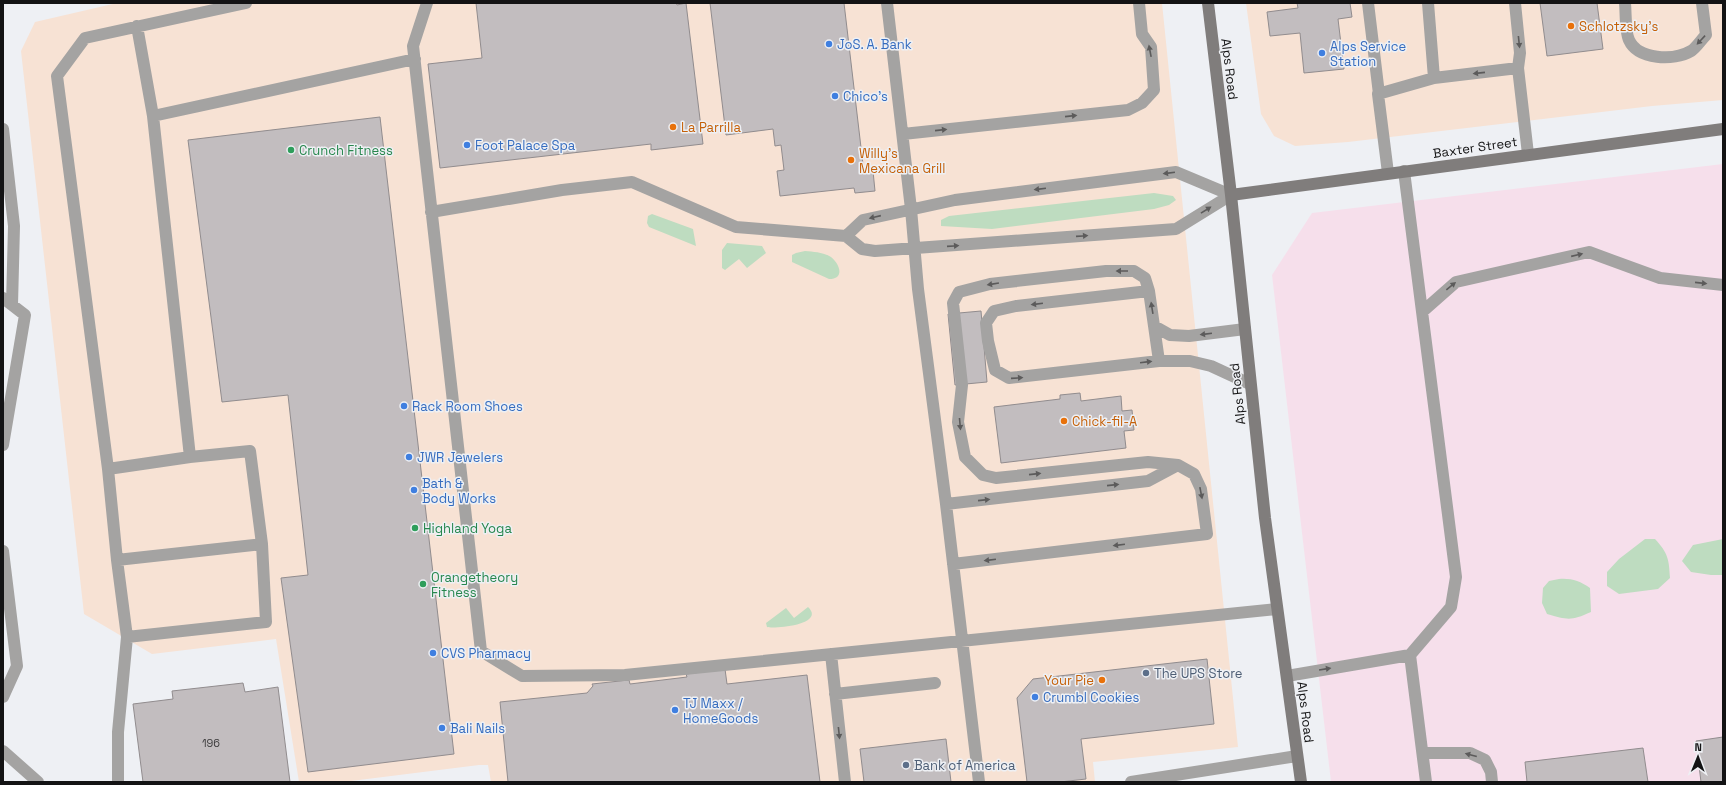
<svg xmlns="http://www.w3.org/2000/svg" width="1726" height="785" viewBox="0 0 1726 785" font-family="'Space Grotesk',sans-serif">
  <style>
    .commercial { fill: #f7e2d4 }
    .education { fill: #f6dfeb }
    .green { fill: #bedcc0 }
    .building { fill: #c2bdbf; stroke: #918c8e }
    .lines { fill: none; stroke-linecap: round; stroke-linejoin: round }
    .service { stroke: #a4a3a2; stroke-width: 12 }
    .minor { stroke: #a4a3a2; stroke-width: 12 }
    .secondary { stroke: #807d7c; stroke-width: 12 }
    .oneway { fill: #5c5b5b }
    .food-dot { fill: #e8710a; stroke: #eef0f4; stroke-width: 1.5 }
    .shop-dot { fill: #3f7fe0; stroke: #eef0f4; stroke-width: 1.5 }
    .leisure-dot { fill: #2e9e5b; stroke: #eef0f4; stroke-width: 1.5 }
    .service-dot { fill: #5c6f8a; stroke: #eef0f4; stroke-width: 1.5 }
    .labels { text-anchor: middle; stroke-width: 3; stroke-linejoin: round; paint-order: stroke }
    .number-label { font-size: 11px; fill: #3f3e3f }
    .food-label { font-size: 13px; fill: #c56008; stroke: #eef0f4; text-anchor: start }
    .shop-label { font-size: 13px; fill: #366cbe; stroke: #eef0f4; text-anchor: start }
    .street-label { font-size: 13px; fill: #131314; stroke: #eef0f4 }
    .leisure-label { font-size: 13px; fill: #27864d; stroke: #eef0f4; text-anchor: start }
    .service-label { font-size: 13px; fill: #4e5e75; stroke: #eef0f4; text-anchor: start }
  </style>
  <rect width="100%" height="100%" fill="#eef0f4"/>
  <!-- commercial -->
  <path class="commercial" d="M117,3H1162L1238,747L1093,762L1095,782H491L488,765H479L343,782H299L276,639L152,654L84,614L21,51L35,22Z
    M1246,3H1723V100L1652,106L1348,142L1295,146L1274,136L1261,114Z"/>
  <!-- education -->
  <path class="education" d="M1723,164V782H1331L1272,275L1312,213Z"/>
  <!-- green -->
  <path class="green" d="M1154,193L1173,196L1176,200L1169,205L1154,209L992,229L941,226V220L949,216Z
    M652,214L693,229L696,246L649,227L647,223L648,216Z
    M727,243L762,246L766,253L747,268L739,259L725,270L722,268V250Z
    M805,251C814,252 823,252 831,257C840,264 845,279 829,279L792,262V255L796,253Z
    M1645,539H1655C1668,553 1669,559 1670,578L1658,589L1619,594L1607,586V572L1619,559Z
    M1723,539V575H1711L1691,572L1682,561L1693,545Z
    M1559,579C1571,578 1580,581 1590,588L1591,612C1571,621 1568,620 1547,614L1542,603L1543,588L1549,581Z
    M808,607C826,624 776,629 767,627L766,623L786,608L794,618Z"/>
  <!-- building -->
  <path class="building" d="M476,3H676L677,5L686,3L703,144L651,150V144L440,168L428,64L482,58Z
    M710,3H844L864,173L873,171L875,191L855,193L854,188L780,196L777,171L784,170L781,145L775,146L773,129L726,135Z
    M1297,3H1350L1352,17L1338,19L1344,69L1304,73L1300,33L1270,36L1267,12L1298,8Z
    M1540,3H1597L1603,49L1547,56Z
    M380,117L454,754L308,772L281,578L308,575L288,395L222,402L188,140Z
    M981,311L987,382L955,385L948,314Z
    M1080,393L1081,401L1121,396L1122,411L1132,410L1134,430L1124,431L1126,448L1001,463L994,407L1060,399V395Z
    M1207,659L1214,724L1081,739L1086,779L1060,782H1027L1017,698L1033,679Z
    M725,669L727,684L807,675L820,782H508L500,702L587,693L593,686L592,684L629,680L630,684L687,677L686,674Z
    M243,683L245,692L278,687L290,782H143L133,704L173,699L172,691Z
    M1723,737V782H1701L1696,741Z
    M946,739L951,782H864L860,749Z
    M1643,748L1648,782H1527L1525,762Z"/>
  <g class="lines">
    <!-- service -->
    <path class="service" d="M427,3L413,46L481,651L522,676L625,675L1277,609
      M887,3L911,209L918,289L946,504L979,782
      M1368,3L1379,94
      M1515,3L1520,53L1518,68L1528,154
      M1625,3C1626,13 1625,32 1629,40C1638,60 1674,61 1691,51C1696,48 1701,40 1706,35L1702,3
      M137,26L153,116L415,59
      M1434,78L1518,68
      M153,116L190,457
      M3,129L14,226L12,305
      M903,134L1128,110L1142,103L1154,90L1151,47L1142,34L1139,3
      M1388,173L1378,94L1434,78L1428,3
      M431,212L562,190L632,182L736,227L846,236L862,249L875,251L1176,229L1231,195
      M846,236L863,220L955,200L1176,172L1231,195
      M3,298L25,315L3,445
      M1422,312L1456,282L1589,252L1660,278L1723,285
      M1154,326L1170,335L1189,336L1245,329
      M1159,361L1149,291L1016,306L994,311L986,323L988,341L995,370L1009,378L1159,361H1190L1211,366L1250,384
      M108,469L190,457L250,451L262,544L117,560
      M946,504L1148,481L1178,465
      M3,551L17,666L3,697
      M953,564L1207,534L1201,489L1194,474L1178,465L1148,462L996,478L983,475L965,457L958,422L962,385L953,303L959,292L990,284L1106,271H1134L1145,278L1149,291
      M127,637L266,622L262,544
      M831,654L845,782
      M1410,655L1426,782
      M1287,676L1410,655L1451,607L1456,577L1404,171
      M835,694L935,683
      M1423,753H1470L1485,760L1491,772L1492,782
      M118,782V732L127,637L117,560L108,469L57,76L85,38L246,3
      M1131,782L1297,756"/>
    <!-- minor -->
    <path class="minor" d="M3,751L38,782"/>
    <!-- secondary -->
    <path class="secondary" d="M1208,3L1231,195L1265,518L1301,782
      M1231,195L1723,129"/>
  </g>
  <!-- one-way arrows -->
  <defs><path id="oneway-solid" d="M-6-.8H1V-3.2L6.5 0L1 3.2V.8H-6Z"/></defs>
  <g class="oneway">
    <use href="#oneway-solid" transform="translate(1701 40) rotate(133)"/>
    <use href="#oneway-solid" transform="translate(1519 42) rotate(84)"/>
    <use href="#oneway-solid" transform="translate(1150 51) rotate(-101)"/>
    <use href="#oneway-solid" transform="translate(1479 73) rotate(174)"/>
    <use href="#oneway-solid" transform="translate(1071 116) rotate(-6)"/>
    <use href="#oneway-solid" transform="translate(941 130) rotate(-6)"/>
    <use href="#oneway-solid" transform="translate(1169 173) rotate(173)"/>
    <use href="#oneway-solid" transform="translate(1040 189) rotate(173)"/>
    <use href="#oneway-solid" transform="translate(1206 210) rotate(-32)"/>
    <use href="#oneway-solid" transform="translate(875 217) rotate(167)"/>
    <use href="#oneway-solid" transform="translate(1082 236) rotate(-4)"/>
    <use href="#oneway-solid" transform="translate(953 246) rotate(-4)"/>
    <use href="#oneway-solid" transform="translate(1577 255) rotate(-13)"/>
    <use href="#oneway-solid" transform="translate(1122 271) rotate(-180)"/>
    <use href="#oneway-solid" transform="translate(1701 283) rotate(6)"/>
    <use href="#oneway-solid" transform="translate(993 284) rotate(171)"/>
    <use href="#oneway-solid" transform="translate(1451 286) rotate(-39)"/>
    <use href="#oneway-solid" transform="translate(1037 304) rotate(173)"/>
    <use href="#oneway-solid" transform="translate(1152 308) rotate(-99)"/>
    <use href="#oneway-solid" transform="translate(1206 334) rotate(173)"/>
    <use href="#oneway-solid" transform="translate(1146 362) rotate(-7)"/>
    <use href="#oneway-solid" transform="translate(1017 378) rotate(-4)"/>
    <use href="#oneway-solid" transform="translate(960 424) rotate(85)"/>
    <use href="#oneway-solid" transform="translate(1035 474) rotate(-6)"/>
    <use href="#oneway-solid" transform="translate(1113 485) rotate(-6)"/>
    <use href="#oneway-solid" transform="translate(1201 493) rotate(79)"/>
    <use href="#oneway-solid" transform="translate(984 500) rotate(-6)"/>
    <use href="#oneway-solid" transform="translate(1119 545) rotate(173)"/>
    <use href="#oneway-solid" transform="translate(990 560) rotate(173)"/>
    <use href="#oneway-solid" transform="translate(1325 669) rotate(-9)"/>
    <use href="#oneway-solid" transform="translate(839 733) rotate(84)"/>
    <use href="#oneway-solid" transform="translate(1471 755) rotate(-165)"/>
  </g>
  <!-- markers -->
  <g class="food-dot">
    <circle cx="1571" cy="26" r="4"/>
    <circle cx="673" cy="127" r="4"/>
    <circle cx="851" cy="160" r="4"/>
    <circle cx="1064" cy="421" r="4"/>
    <circle cx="1102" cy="680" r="4"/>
  </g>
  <g class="shop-dot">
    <circle cx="829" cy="44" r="4"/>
    <circle cx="1322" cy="53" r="4"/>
    <circle cx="835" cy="96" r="4"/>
    <circle cx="467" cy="145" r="4"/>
    <circle cx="404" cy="406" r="4"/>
    <circle cx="409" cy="457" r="4"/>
    <circle cx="414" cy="490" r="4"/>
    <circle cx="433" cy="653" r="4"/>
    <circle cx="1035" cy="697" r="4"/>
    <circle cx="675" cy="710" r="4"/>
    <circle cx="442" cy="728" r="4"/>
  </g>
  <g class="leisure-dot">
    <circle cx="291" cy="150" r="4"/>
    <circle cx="415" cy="528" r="4"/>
    <circle cx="423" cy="584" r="4"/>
  </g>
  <g class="service-dot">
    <circle cx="1146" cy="673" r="4"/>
    <circle cx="906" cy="765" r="4"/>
  </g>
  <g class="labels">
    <!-- number labels -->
    <g class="number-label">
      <text x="211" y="747">196</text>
    </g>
    <!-- food labels -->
    <g class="food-label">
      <text x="1579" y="31">Schlotzsky's</text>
      <text x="681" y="132">La Parrilla</text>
      <text x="859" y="158">Willy's<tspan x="859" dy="15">Mexicana Grill</tspan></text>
      <text x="1072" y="426">Chick-fil-A</text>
      <text x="1094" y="685" text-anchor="end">Your Pie</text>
    </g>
    <!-- shop labels -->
    <g class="shop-label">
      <text x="837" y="49">JoS. A. Bank</text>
      <text x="1330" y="51">Alps Service<tspan x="1330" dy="15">Station</tspan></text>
      <text x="843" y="101">Chico's</text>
      <text x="475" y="150">Foot Palace Spa</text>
      <text x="412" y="411">Rack Room Shoes</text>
      <text x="417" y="462">JWR Jewelers</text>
      <text x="422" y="488">Bath &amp;<tspan x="422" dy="15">Body Works</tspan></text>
      <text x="441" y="658">CVS Pharmacy</text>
      <text x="1043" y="702">Crumbl Cookies</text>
      <text x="683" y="708">TJ Maxx /<tspan x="683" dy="15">HomeGoods</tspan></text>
      <text x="450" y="733">Bali Nails</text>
    </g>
    <!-- street labels -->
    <g class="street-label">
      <text transform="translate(1230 69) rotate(83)" y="5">Alps Road</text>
      <text transform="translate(1475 147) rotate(-8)" y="5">Baxter Street</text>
      <text transform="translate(1237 394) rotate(-96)" y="5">Alps Road</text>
      <text transform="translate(1306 712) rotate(83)" y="5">Alps Road</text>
    </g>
    <!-- leisure labels -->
    <g class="leisure-label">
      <text x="299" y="155">Crunch Fitness</text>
      <text x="423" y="533">Highland Yoga</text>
      <text x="431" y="582">Orangetheory<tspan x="431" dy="15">Fitness</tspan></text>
    </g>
    <!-- service labels -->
    <g class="service-label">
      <text x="1154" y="678">The UPS Store</text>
      <text x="914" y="770">Bank of America</text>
    </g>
  </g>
  <!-- border -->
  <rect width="1726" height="785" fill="none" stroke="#131314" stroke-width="8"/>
  <!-- north arrow -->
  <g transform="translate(1698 757) rotate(1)" stroke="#eef0f4" stroke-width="3" paint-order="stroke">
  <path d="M0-3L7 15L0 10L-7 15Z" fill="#131314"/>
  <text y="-6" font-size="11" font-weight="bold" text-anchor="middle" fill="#131314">N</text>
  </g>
</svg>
